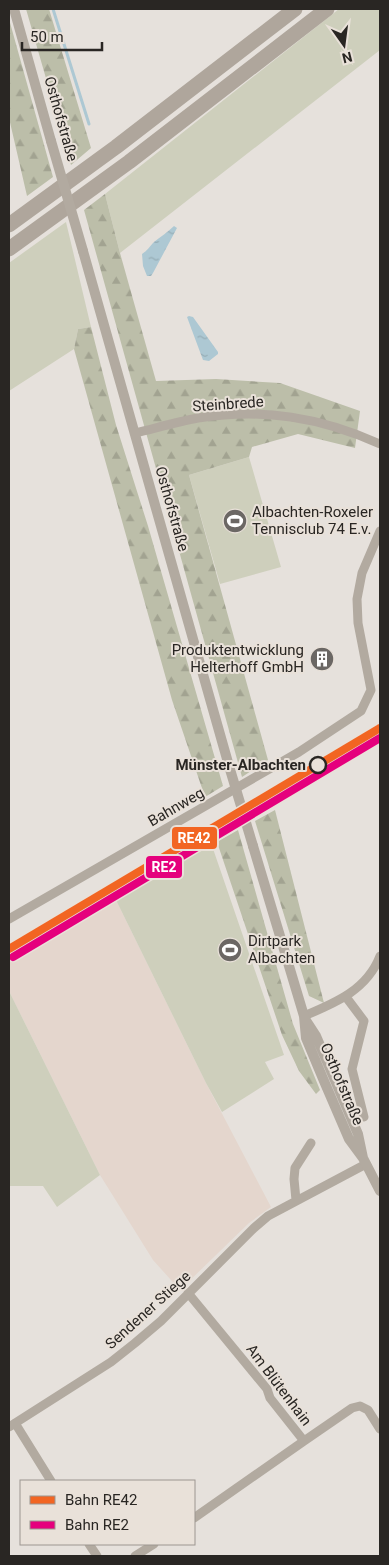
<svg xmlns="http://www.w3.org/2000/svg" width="389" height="1565" viewBox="0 0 389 1565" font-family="Roboto,sans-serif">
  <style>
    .commercial { fill: #e4d6cd }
    .grass { fill: #cecfbc }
    .forest { fill: url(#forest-firs) }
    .water { fill: url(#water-ripples) }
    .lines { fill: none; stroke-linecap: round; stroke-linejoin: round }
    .stream { stroke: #adc8d3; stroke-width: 3 }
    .minor { stroke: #b2aaa0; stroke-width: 9 }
    .tertiary { stroke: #b2aaa0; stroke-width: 10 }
    .motorway { stroke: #afa69c; stroke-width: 15 }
    .tertiary-bridge { stroke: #b2aaa0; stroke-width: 10 }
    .rail-1-casing { stroke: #e9e1d9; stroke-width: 11 }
    .rail-2-casing { stroke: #e9e1d9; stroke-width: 11 }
    .rail-1 { stroke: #f26522; stroke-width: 8 }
    .rail-2 { stroke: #e5007d; stroke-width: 8 }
    .stop-dot { fill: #e9e1d9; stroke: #292623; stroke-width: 2.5 }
    .labels { text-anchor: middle; stroke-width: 4; stroke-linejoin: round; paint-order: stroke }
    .street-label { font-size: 15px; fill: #292623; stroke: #e9e1d9 }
    .poi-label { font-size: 15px; fill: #292623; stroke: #e9e1d9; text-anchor: start }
    .stop-label { font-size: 15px; font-weight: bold; fill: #292623; stroke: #e9e1d9; text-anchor: end }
    .line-badge { stroke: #e9e1d9; stroke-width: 2 }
    .badge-label { font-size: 14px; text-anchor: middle; font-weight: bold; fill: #fff }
  </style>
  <defs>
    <pattern id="forest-firs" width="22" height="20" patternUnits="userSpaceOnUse" patternTransform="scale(1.25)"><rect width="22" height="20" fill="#bcbea9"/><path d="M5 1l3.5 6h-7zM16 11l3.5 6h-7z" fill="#a2a391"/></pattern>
    <pattern id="water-ripples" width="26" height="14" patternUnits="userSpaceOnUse" patternTransform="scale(1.25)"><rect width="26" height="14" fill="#adc8d3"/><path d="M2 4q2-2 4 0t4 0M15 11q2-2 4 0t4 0" fill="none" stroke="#95acb5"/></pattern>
  </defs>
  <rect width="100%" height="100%" fill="#e6e1dc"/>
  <!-- commercial -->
  <path class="commercial" d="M115,898L206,1083L271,1207L249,1223L180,1290L153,1260L100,1175L9,991V963Z"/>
  <!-- grass -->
  <path class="grass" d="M339,9H380V50L120,253L105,194Z
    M66,222L91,327L78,329L74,349L9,391V263Z
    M249,457L281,567L220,584L189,475Z
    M210,840L284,1055L265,1062L274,1079L222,1112L206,1083L115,898V892H121Z
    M9,991L100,1175L57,1207L43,1186H9Z"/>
  <!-- forest -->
  <path class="forest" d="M26,9H49L91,148L71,165Z
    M9,19L53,177L27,196L9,118Z
    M105,194L120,253L156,381L216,379L280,383L360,411L355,448L298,434L252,447L249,457L189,475L268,760L242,777L84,210Z
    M91,327L116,425L148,526L223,786L205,797L172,700L74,349L78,329Z
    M275,810L324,1003L309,996L255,821Z
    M238,830L293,1024L320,1090L316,1094L299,1071L282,1035L217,842Z"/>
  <!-- water -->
  <path class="water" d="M174,226L177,228L153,273L151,276H147L143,266L142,254C148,250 149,247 154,242C160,237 168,232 174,226Z
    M189,316L193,317L218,352V354L209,361L203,360L187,317Z"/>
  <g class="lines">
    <!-- stream -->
    <path class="stream" d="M53,9L89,124"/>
    <!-- minor -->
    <path class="minor" d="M135,433C156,428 177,422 198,418C264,408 320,417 380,444
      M9,919L299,752L361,711L371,690L358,623L357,599L362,573L380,531
      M346,997L364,1021L352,1069L364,1117
      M304,1016C335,1003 367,990 380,956
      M296,1200L294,1179L295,1168L311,1143
      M188,1293L267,1389L270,1398L304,1441L352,1408L360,1406L368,1410L380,1429
      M15,1423L51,1481
      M9,1427L111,1362L135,1343L161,1321L254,1228L268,1216L366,1164
      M194,1518L304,1441
      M89,1544L97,1556
      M135,1556L154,1544"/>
    <!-- tertiary -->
    <path class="tertiary" d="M14,9L51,141
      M83,251L229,766
      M253,846L304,1016L306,1038L324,1081L349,1139L363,1158
      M305,1019L316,1036L358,1134L363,1158L380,1191"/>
    <!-- motorway -->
    <path class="motorway" d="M9,225L116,147L295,9
      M9,249L129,162L327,9"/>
    <!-- tertiary-bridge -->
    <path class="tertiary-bridge" d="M51,141L83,251
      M229,766L253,846"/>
    <!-- rail-1 casing -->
    <g class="rail-1-casing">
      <path id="rail-1" d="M9,949L380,728"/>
    </g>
    <!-- rail-2 casing -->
    <g class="rail-2-casing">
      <path id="rail-2" d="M13,957L380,738"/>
    </g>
    <!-- rail-1 -->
    <use href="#rail-1" class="rail-1"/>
    <!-- rail-2 -->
    <use href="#rail-2" class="rail-2"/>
  </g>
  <!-- icons -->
  <defs>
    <g id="stadium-disc" transform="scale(1.25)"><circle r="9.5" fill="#6b6764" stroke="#e9e1d9"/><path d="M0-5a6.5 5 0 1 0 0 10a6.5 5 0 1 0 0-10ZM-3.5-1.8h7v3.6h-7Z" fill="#fff"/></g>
    <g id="building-disc" transform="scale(1.25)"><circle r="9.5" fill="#6b6764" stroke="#e9e1d9"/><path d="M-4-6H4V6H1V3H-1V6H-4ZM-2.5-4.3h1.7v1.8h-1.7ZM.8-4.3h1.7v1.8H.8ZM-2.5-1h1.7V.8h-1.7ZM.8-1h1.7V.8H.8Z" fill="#fff"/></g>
  </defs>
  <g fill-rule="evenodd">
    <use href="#stadium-disc" x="235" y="521"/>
    <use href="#building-disc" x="322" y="659"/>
    <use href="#stadium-disc" x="230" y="950"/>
  </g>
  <!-- markers -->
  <circle class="stop-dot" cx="318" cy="765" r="8"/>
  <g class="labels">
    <!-- street labels -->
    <g class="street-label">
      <text transform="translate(61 119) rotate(74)" y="5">Osthofstraße</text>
      <text transform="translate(228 404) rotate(-4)" y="5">Steinbrede</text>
      <text transform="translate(172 509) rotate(74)" y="5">Osthofstraße</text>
      <text transform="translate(176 807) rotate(-30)" y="5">Bahnweg</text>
      <text transform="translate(342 1084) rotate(67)" y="5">Osthofstraße</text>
      <text transform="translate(148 1310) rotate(-42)" y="5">Sendener Stiege</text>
      <text transform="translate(279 1385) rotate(53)" y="5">Am Blütenhain</text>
    </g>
    <!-- poi labels -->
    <g class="poi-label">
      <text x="252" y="517">Albachten-Roxeler<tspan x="252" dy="17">Tennisclub 74 E.v.</tspan></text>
      <text x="304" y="655" text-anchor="end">Produktentwicklung<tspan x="304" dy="17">Helterhoff GmbH</tspan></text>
      <text x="248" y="946">Dirtpark<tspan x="248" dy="17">Albachten</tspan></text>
    </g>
    <!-- stop labels -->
    <g class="stop-label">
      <text x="306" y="770">Münster-Albachten</text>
    </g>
  </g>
  <g class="line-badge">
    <rect x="171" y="826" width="47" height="24" rx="5" fill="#f26522"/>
    <rect x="145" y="855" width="38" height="24" rx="5" fill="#e5007d"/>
  </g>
  <g class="badge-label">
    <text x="194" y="843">RE42</text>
    <text x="164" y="872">RE2</text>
  </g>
  <!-- border -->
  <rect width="389" height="1565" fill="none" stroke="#292623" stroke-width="20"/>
  <!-- legend -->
  <rect x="20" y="1480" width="175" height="65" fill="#e9e1d9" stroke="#9c9690"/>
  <rect x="30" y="1496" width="25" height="8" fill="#f26522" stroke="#9c9690"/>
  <text x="65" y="1505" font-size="15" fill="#292623">Bahn RE42</text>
  <rect x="30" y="1521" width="25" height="8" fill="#e5007d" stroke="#9c9690"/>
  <text x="65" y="1530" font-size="15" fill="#292623">Bahn RE2</text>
  <!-- north arrow -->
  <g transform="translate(344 45) rotate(166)" stroke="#e9e1d9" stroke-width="4" paint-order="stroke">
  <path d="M0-4L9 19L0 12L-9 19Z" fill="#292623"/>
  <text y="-8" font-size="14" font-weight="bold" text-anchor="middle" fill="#292623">N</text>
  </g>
  <!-- scale -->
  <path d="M22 42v8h80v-8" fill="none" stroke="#292623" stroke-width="2.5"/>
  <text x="30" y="42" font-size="15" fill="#292623" stroke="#e9e1d9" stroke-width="4" paint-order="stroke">50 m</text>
</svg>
